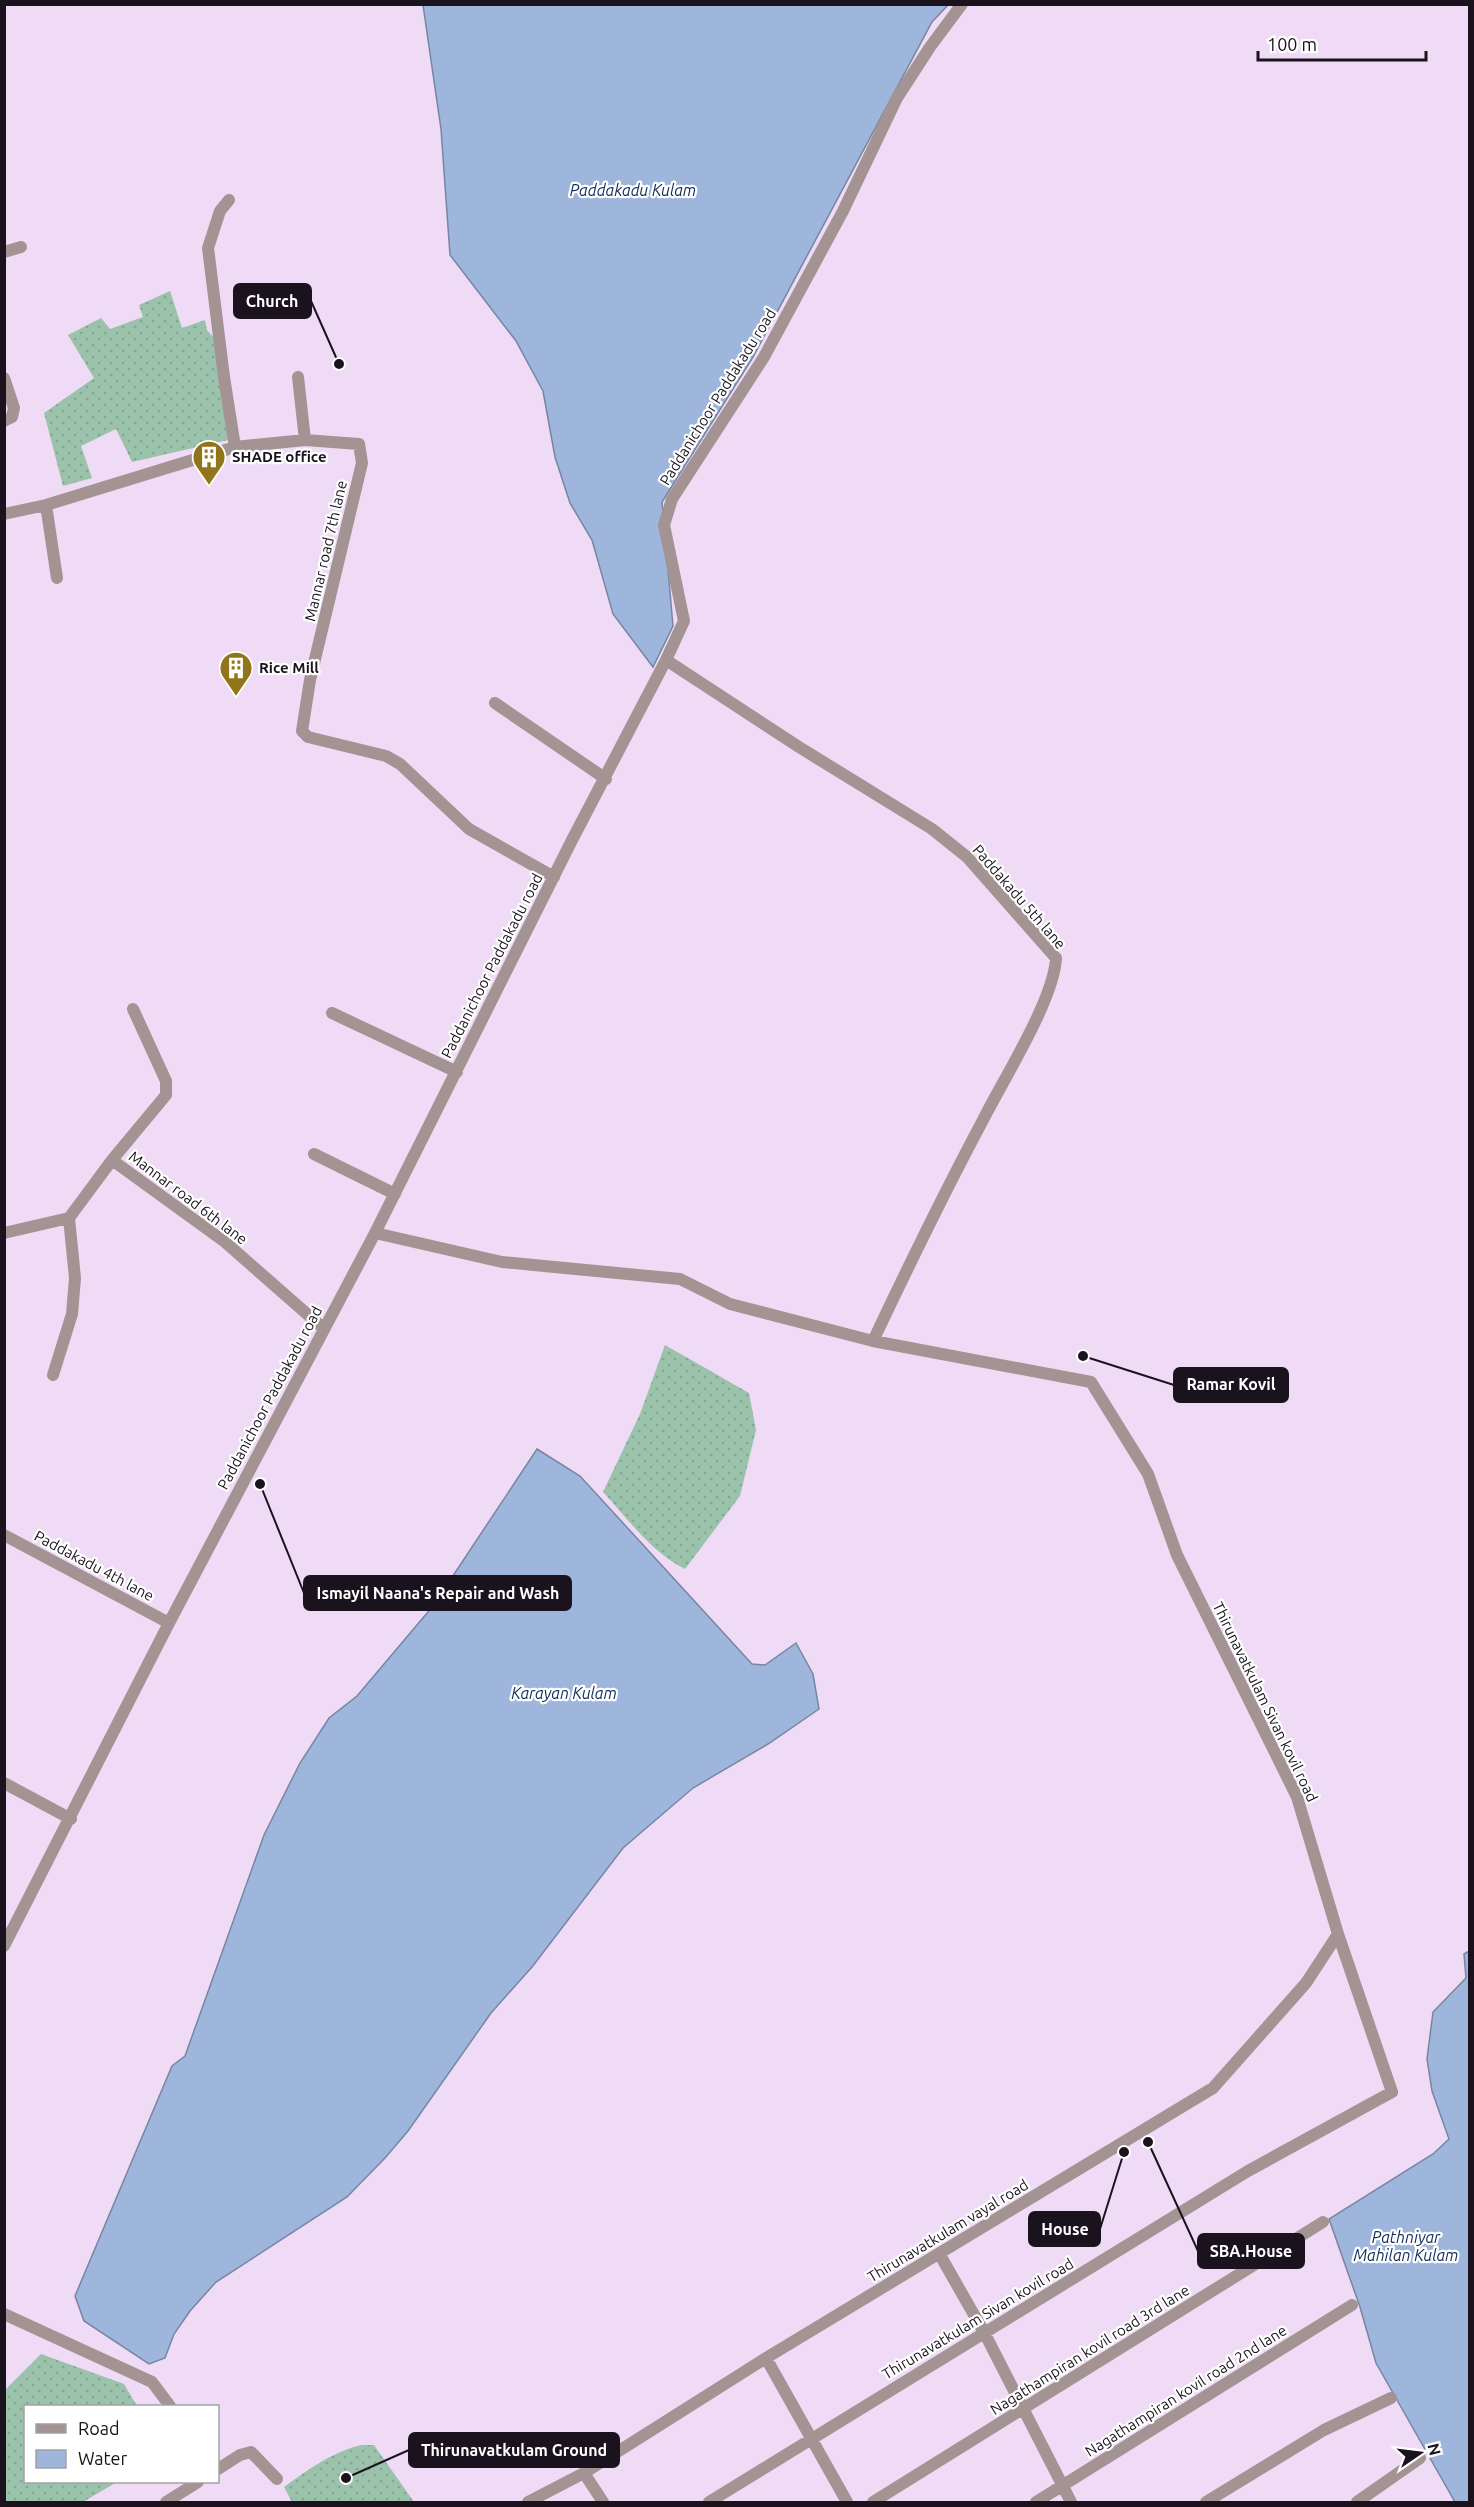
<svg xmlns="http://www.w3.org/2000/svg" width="1474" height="2507" viewBox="0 0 1474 2507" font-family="Ubuntu,sans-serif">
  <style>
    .grass { fill: url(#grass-dots) }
    .water { fill: #9fb6dc; stroke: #7785a3; stroke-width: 1.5 }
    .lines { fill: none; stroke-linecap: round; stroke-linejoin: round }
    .minor { stroke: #a39392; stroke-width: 12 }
    .labels { text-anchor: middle; stroke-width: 4.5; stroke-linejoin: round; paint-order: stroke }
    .street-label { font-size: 15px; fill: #1a131d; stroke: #fff }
    .poi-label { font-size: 15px; font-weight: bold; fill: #1a131d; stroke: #fff; text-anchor: start }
    .water-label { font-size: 16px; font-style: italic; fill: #112c5a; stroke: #fff }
    .leader { fill: none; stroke: #1a131d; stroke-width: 2 }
    .callout-dot { fill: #1a131d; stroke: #fff; stroke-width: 2 }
    .callout { fill: #1a131d; stroke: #1a131d; stroke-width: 2 }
    .callout-label { font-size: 16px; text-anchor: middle; font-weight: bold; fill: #fff }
  </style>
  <defs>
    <pattern id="grass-dots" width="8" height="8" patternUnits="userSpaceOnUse" patternTransform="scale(1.5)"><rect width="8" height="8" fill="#9bc2aa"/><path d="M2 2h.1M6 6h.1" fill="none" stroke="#85a692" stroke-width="1.8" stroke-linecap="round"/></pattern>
  </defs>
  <rect width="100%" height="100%" fill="#efdbf6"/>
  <!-- grass -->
  <path class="grass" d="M170,291L182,328L205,320L207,330L214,338L227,407L228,440L132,462L116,429L81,446L92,478L63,486L44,413L94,378L68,335L101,318L110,329L143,317L139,305Z
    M665,1345L749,1393L756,1430L740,1496L685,1569C651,1552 628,1519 603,1492L640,1414Z
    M41,2354L124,2384L137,2406H26V2482H117L83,2502H5V2390Z
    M362,2445H374L414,2502H292L284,2487C308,2470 333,2451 362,2445Z"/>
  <!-- water -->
  <path class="water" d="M423,5H948L932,22L753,357L662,502L673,626L653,667L613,614L592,540L570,503L555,457L543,391L516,341L450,255L441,129Z
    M537,1449L580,1476L752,1664L765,1665L796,1643L813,1674L819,1709L768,1744L693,1788L623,1848L532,1967L491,2013L408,2131L385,2158L347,2197L216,2282L190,2311L174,2334L165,2358L149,2364L84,2321L75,2296L172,2066L185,2056L264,1835L300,1763L329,1718L357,1696L433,1606Z
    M1469,1951V2502H1455L1376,2363L1360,2307L1329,2219L1433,2154L1449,2139L1432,2091L1427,2059L1433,2012L1466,1978L1464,1954Z"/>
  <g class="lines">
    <!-- minor -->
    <path class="minor" d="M229,200L220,211L208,248L224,377L235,447
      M4,252L21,247
      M298,377L305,440
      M4,378L14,408L12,417L4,421
      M46,505L57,578
      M4,514L46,505L235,447L305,440L359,444L362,463L310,680L302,731L308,737L386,756L400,764L469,829L554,877
      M666,660L799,747L932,829L967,857L1056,958C1054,1000 1003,1080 983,1120C944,1193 908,1267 873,1341
      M495,703L606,779
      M332,1013L457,1072
      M314,1154L395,1194
      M112,1160L166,1095V1081L133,1009
      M4,1233L69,1218L112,1160L225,1242L323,1328
      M375,1233L502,1262L680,1279L730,1304L873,1341L1091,1382L1148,1474L1177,1555L1297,1797L1338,1934L1392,2092L1248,2171L709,2502
      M53,1375L72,1314L75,1278L69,1218
      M4,1535L169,1623
      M4,1783L71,1819
      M4,1946L169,1623L375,1233L571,842L666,660L684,621L664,525L672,499L764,357L843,211L897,98L930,47L962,4
      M940,2255L985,2334L1071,2502
      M4,2314L152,2382L170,2406
      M766,2358L847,2502
      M218,2469L240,2455L251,2452L277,2479
      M584,2473L603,2502
      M166,2502L198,2482
      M528,2502L584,2473L766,2358L1213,2088L1306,1983L1338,1934
      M873,2502L1323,2222
      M1036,2502L1352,2305
      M1206,2502L1324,2430L1391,2398
      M1357,2502L1420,2458"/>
  </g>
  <!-- icons -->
  <defs>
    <g id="building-pin" transform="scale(1.725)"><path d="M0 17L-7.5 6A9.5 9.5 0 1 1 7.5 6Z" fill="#92751b" stroke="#fff"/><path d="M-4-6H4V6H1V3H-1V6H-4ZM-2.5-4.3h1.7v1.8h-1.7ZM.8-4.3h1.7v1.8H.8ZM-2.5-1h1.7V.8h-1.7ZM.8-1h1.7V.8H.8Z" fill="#fff"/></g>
  </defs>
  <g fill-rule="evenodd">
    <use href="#building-pin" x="209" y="457"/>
    <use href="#building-pin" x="236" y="668"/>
  </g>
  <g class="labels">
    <!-- street labels -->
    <g class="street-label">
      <text transform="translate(718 397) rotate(-58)" y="5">Paddanichoor Paddakadu road</text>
      <text transform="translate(326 551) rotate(-77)" y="5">Mannar road 7th lane</text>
      <text transform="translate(1019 897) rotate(49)" y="5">Paddakadu 5th lane</text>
      <text transform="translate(492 966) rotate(-63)" y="5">Paddanichoor Paddakadu road</text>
      <text transform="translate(188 1198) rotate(37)" y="5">Mannar road 6th lane</text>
      <text transform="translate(270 1398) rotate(-62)" y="5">Paddanichoor Paddakadu road</text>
      <text transform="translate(94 1566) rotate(28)" y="5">Paddakadu 4th lane</text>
      <text transform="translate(1265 1702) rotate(64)" y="5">Thirunavatkulam Sivan kovil road</text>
      <text transform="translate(948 2231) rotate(-31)" y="5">Thirunavatkulam vayal road</text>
      <text transform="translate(978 2319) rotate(-31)" y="5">Thirunavatkulam Sivan kovil road</text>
      <text transform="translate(1090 2350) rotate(-32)" y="5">Nagathampiran kovil road 3rd lane</text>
      <text transform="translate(1186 2391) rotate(-32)" y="5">Nagathampiran kovil road 2nd lane</text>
    </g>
    <!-- poi labels -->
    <g class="poi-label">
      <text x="232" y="462">SHADE office</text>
      <text x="259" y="673">Rice Mill</text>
    </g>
    <!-- water labels -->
    <g class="water-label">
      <text x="633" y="196">Paddakadu Kulam</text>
      <text x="564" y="1699">Karayan Kulam</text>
      <text x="1406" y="2243">Pathniyar<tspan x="1406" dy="18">Mahilan Kulam</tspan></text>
    </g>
  </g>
  <!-- callouts -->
  <path class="leader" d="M339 364L311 301M1083 1356L1174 1385M260 1484L304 1593M1124 2152L1100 2229M1148 2142L1198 2251M346 2478L409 2450"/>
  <g class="callout-dot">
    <circle cx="339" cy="364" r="6"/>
    <circle cx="1083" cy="1356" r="6"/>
    <circle cx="260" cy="1484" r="6"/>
    <circle cx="1124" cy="2152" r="6"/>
    <circle cx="1148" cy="2142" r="6"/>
    <circle cx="346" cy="2478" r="6"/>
  </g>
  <g class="callout">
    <rect x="234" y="284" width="77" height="34" rx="6"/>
    <rect x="1174" y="1368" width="114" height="34" rx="6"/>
    <rect x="304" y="1576" width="267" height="34" rx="6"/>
    <rect x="1029" y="2212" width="71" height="34" rx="6"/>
    <rect x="1198" y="2234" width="106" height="34" rx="6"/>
    <rect x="409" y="2433" width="210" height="34" rx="6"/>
  </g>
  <g class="callout-label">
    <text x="272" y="307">Church</text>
    <text x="1231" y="1390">Ramar Kovil</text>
    <text x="438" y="1599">Ismayil Naana's Repair and Wash</text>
    <text x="1065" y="2235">House</text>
    <text x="1251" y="2257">SBA.House</text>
    <text x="514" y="2456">Thirunavatkulam Ground</text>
  </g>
  <!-- border -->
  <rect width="1474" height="2507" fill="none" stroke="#1a131d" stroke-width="12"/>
  <!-- legend -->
  <rect x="24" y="2405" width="195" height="78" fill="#ffffff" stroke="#a3a1a5" stroke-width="1.5"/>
  <rect x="36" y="2424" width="30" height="9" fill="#a39392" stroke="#a3a1a5" stroke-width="1.5"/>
  <text x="78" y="2435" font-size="18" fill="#1a131d">Road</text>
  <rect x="36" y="2450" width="30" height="18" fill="#9fb6dc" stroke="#a3a1a5" stroke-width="1.5"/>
  <text x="78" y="2465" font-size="18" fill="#1a131d">Water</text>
  <!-- north arrow -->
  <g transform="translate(1420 2453) rotate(76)" stroke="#ffffff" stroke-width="4.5" paint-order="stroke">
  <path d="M0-4.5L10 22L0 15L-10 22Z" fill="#1a131d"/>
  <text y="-9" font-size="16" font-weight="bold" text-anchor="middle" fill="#1a131d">N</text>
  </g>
  <!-- scale -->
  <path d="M1258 51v9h168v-9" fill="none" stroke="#1a131d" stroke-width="3"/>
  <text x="1267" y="51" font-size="18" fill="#1a131d" stroke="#ffffff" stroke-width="4.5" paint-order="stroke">100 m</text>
</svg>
